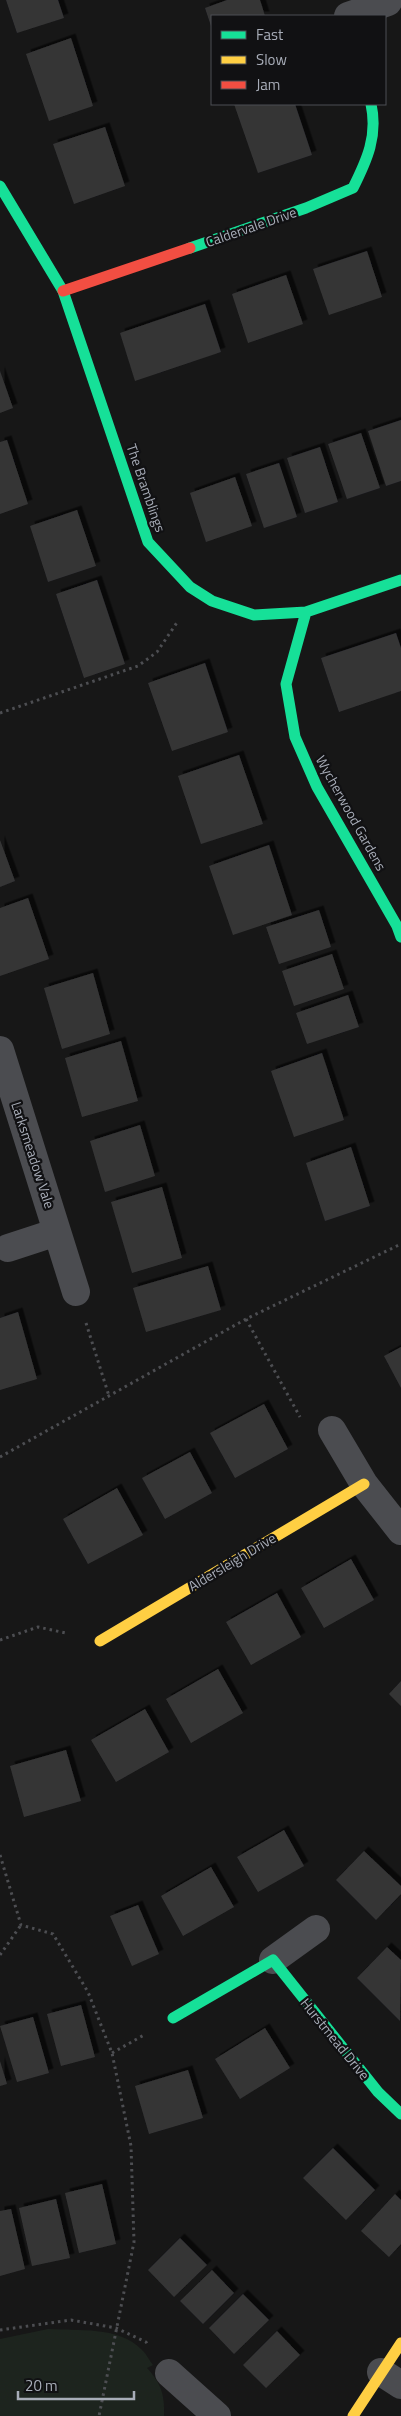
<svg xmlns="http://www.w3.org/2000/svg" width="401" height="2416" viewBox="0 0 401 2416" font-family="'Titillium Web',sans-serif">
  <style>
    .green { fill: #1d241e }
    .building { fill: #353536; filter: url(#shadow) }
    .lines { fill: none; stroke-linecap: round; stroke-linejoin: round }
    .path { stroke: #4d4e52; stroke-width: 3; stroke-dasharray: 2.5 4; stroke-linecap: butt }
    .street { stroke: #4b4c50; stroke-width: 28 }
    .fast { stroke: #16e098; stroke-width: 11 }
    .slow { stroke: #ffcf43; stroke-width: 11 }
    .jam { stroke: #f24e42; stroke-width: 11 }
    .labels { text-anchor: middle; stroke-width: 4.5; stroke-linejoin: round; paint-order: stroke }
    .street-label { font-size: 14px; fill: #a8adb8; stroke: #111113 }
  </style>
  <defs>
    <filter id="shadow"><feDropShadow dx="4.5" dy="-4.5" stdDeviation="0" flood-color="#0009"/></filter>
  </defs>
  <rect width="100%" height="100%" fill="#171717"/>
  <!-- green -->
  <path class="green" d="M48,2329C78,2331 118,2326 141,2349C146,2353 149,2360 153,2365L147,2368C161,2383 165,2395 164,2416H0V2339Z"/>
  <!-- building -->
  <path class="building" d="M6,0H58L64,18L17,33Z
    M227,0H260L265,16H212V29L205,8Z
    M71,38L93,106L49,121L26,54Z
    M234,104H295L312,155L258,173Z
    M105,127L125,186L74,204L53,144Z
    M367,251L382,297L329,315L313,269Z
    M286,275L303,324L248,343L232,294Z
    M205,304L221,352L135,381L120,333Z
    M0,371L13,408L0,413Z
    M401,420V481L386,486L368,431Z
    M361,433L380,488L347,499L328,444Z
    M7,440L28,504L0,514V442Z
    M320,447L338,502L305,513L287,458Z
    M279,463L297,517L264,528L246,474Z
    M235,477L252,526L206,542L190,493Z
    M77,510L96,566L48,582L30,526Z
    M97,580L125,664L84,678L56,594Z
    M396,633L401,648V691L339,712L321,658Z
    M205,663L228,732L172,751L148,683Z
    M239,755L263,824L201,844L178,776Z
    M0,840L15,881L0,887Z
    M269,845L292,915L233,935L209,866Z
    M28,898L49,959L0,976V908Z
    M319,910L331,947L279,964L266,927Z
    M332,954L344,989L294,1006L282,971Z
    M93,973L110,1034L62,1049L44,988Z
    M348,995L359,1027L307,1044L296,1013Z
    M121,1041L138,1101L82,1117L65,1058Z
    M322,1053L344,1120L294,1137L271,1071Z
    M140,1125L155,1176L105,1192L90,1141Z
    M351,1147L370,1206L325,1221L306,1163Z
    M162,1187L182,1258L132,1273L111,1202Z
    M208,1266L221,1310L146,1332L133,1288Z
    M18,1312L37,1379L0,1390V1318Z
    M401,1347V1388L384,1356Z
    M264,1404L288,1449L235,1478L210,1433Z
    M190,1452L212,1493L165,1519L142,1478Z
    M117,1488L143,1535L88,1564L63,1519Z
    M351,1559L374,1600L324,1628L301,1588Z
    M277,1593L301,1637L251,1665L226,1622Z
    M218,1669L243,1713L191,1743L166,1699Z
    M401,1681V1706L389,1694Z
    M145,1709L169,1752L116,1782L91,1740Z
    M66,1750L81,1801L24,1817L10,1766Z
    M284,1830L304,1866L258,1892L237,1857Z
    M364,1851L401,1886V1894L376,1920L336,1880Z
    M211,1867L234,1907L183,1936L161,1896Z
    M138,1905L159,1954L132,1966L110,1916Z
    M387,1947L401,1960L400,2021L357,1978Z
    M81,2005L95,2057L61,2066L47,2014Z
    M33,2017L49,2073L17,2082L0,2026Z
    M265,2028L290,2068L240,2099L215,2059Z
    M0,2061L7,2084L0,2086Z
    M188,2070L203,2118L149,2134L135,2086Z
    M333,2148L375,2190L346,2220L303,2178Z
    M102,2184L116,2244L79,2253L65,2193Z
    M395,2194L401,2200V2244L389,2257L361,2231Z
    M56,2199L70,2258L32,2266L19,2208Z
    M11,2209L25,2269L0,2276V2211Z
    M180,2238L207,2265L174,2297L148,2270Z
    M212,2270L234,2293L203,2324L180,2301Z
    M243,2294L269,2320L234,2354L209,2328Z
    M277,2331L300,2355L266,2388L243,2365Z"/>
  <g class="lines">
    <!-- path -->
    <path class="path" d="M0,713L138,666L157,652L178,621
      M246,1319L300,1417
      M86,1323L109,1396
      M0,1457L246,1319L401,1244
      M0,1640L38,1627L66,1633
      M0,1855L21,1925L53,1934L88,1992L112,2053L131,2146L134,2242L99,2416
      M0,1955L21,1925
      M112,2053L144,2035
      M0,2330L71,2320L116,2328L146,2342L148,2345"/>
    <!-- street -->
    <path class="street" d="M348,16L388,2
      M0,1050L76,1292
      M8,1248L57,1232
      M332,1430L364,1484L401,1531
      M273,1960L316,1929
      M381,2372L401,2385
      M169,2373L217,2416"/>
    <!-- fast -->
    <path class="fast" d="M0,186L63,291L148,542L190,587L212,601L254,615L306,612L401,580
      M190,248L306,208L353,188C367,160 378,136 371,104
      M306,612L286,684L295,737L317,787L397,926L401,937
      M173,2018L273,1960L378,2092L401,2114"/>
    <!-- slow -->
    <path class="slow" d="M100,1641L364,1484
      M353,2416L401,2343"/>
    <!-- jam -->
    <path class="jam" d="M63,291L190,248"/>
  </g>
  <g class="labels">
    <!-- street labels -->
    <g class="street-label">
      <text transform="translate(251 227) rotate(-19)" y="5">Caldervale Drive</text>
      <text transform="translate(146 488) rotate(71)" y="5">The Bramblings</text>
      <text transform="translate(351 813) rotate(61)" y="5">Wycherwood Gardens</text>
      <text transform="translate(33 1155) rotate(72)" y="5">Larksmeadow Vale</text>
      <text transform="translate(232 1562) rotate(-31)" y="5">Aldersleigh Drive</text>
      <text transform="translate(335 2039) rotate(51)" y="5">Hurstmead Drive</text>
    </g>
  </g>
  <!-- legend -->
  <rect x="211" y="15" width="175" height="90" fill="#111113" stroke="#4d4f55"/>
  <rect x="221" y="31" width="25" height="8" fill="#16e098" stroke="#4d4f55"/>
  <text x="256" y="40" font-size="15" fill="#a8adb8">Fast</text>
  <rect x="221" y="56" width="25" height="8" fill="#ffcf43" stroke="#4d4f55"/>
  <text x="256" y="65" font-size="15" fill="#a8adb8">Slow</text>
  <rect x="221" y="81" width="25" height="8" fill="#f24e42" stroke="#4d4f55"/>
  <text x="256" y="90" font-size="15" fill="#a8adb8">Jam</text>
  <!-- scale -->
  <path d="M18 2391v8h116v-8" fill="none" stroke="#a8adb8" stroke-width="2.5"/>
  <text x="25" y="2391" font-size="15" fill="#a8adb8" stroke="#111113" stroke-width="4" paint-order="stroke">20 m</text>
</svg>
